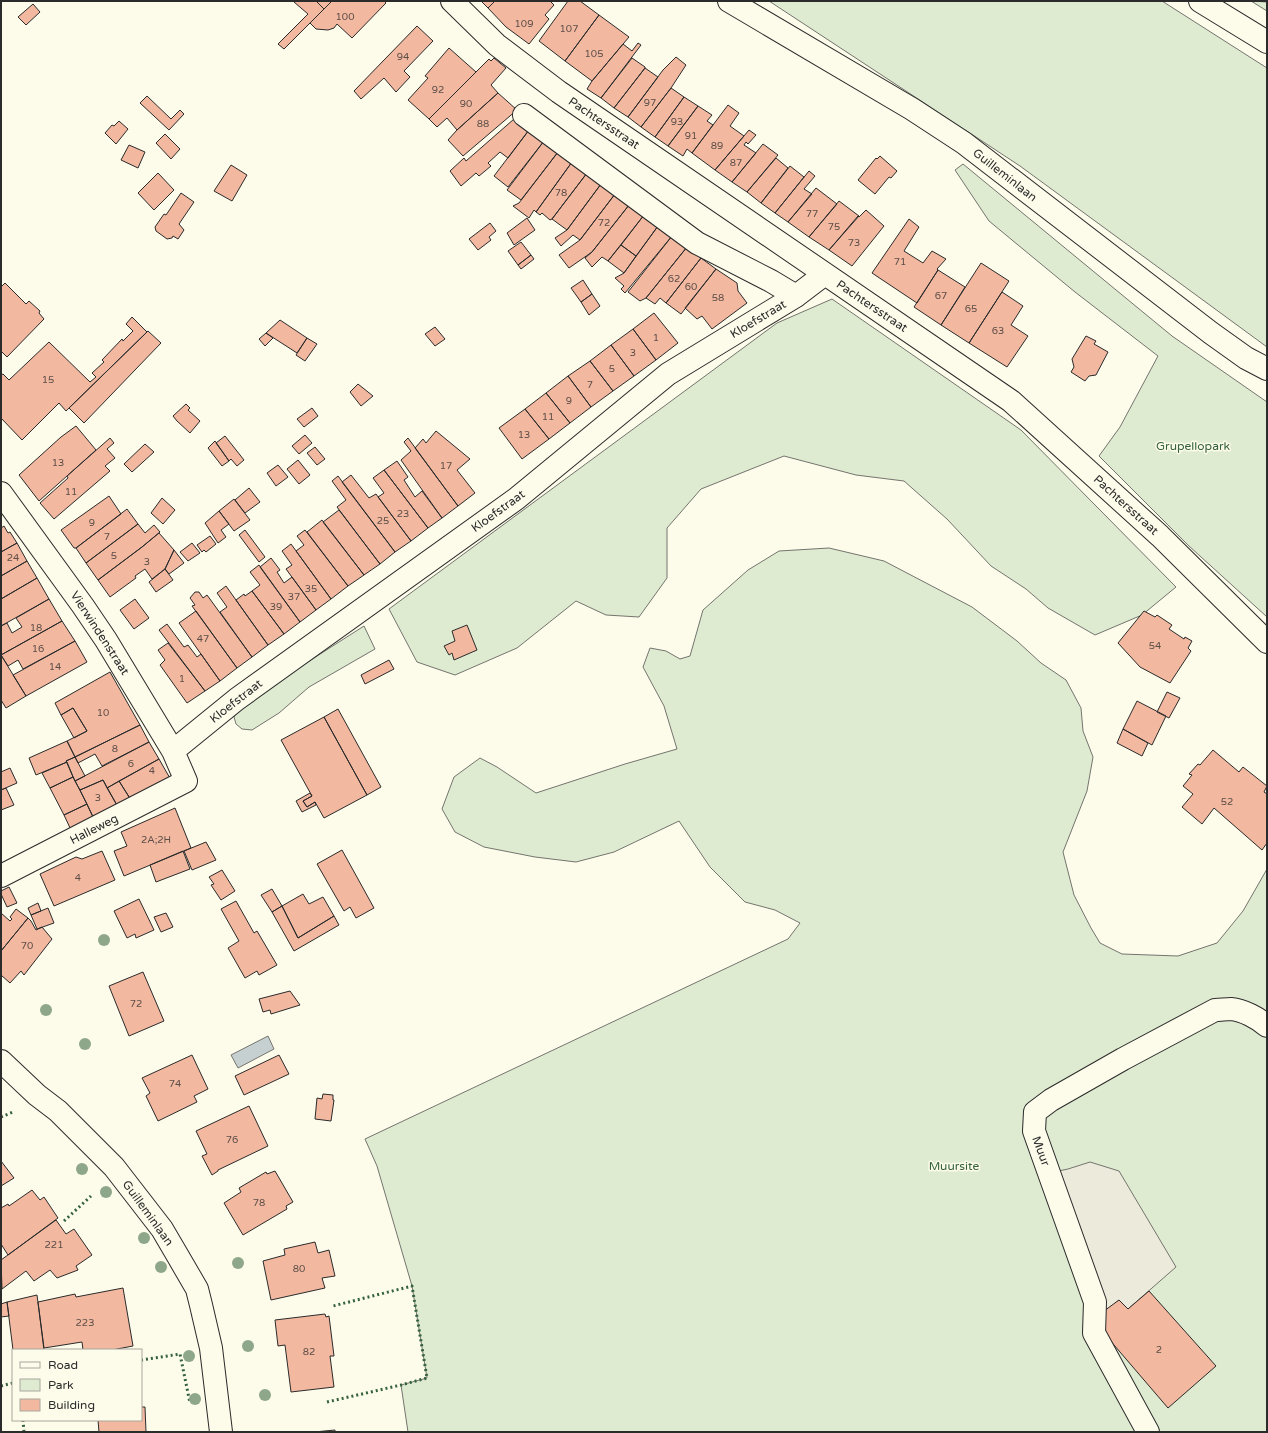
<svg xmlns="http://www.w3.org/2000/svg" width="1268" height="1433" viewBox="0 0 1268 1433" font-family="'Varela Round',sans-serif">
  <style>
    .green { fill: #deebd1; stroke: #74746e }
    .parking { fill: #eceadb; stroke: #74746e }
    .water { fill: #c7d0d0; stroke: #74746e }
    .building { fill: #f2b8a0; stroke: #2b2b2b }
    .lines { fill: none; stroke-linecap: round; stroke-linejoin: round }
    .minor-casing { stroke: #2b2b2b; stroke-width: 24 }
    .major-casing { stroke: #2b2b2b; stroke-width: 24 }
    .minor { stroke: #fdfbea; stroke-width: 22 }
    .major { stroke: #fdfbea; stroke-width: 22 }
    .hedge { stroke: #34623c; stroke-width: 3; stroke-dasharray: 2 3; stroke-linecap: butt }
    .tree { fill: #8ea78a }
    .labels { text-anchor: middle; stroke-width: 3; stroke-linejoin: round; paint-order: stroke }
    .number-label { font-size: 10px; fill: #5d4e48 }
    .street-label { font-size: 12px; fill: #2b2b2b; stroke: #fdfbea }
    .park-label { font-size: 12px; fill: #34623c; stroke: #fdfbea }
  </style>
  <rect width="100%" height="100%" fill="#fdfbea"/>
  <!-- green -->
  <path class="green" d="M769,1H1162L1267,68V347L1020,166Z
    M1251,1L1267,2V11Z
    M963,164L1172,336L1267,402V617L1189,546L1099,456L1120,427L1158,356L1075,292L989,221L955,170Z
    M832,299L1021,430L1176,587L1142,615L1095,635L1048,608L1026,589L991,566L947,519L904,481L856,475L784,456L701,489L667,528V578L639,617L606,615L576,601L517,648L455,675L417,662L389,609L777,323Z
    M829,548L884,561L972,607L1017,641L1041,663L1066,680L1081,708L1083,731L1093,757L1087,791L1063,852L1074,895L1091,928L1100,943L1122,954L1178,956L1217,943L1243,911L1267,869V1432H408L401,1385L427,1378L412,1286L377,1166L365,1139L788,939L800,923L775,910L745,902L710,867L679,821L614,852L576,862L535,857L484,847L455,832L442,809L454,777L480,758L497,767L536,793L625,764L677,749L664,706L643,667L650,648L666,651L680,659L690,656L703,610L748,570L779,551Z
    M364,626L375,649L309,687L279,713L252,730L242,729L236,724L234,717L242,704Z"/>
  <!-- parking -->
  <path class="parking" d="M1090,1162L1119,1171L1176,1267L1128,1309L1119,1300L1106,1311L1049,1173L1068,1169Z"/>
  <!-- water -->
  <path class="water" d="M268,1036L274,1049L238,1068L231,1055Z"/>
  <!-- building -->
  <path class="building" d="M295,1H316L324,9L284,49L278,44L308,14L294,2Z
    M316,1H332L324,9Z
    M332,1H384L386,3L352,38L337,24L334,28L328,30L316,29L310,23Z
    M481,1H495L488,8Z
    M495,1H550L554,5L545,15L549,19L529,44L506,27L488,8Z
    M568,1H580L599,15L565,61L539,41Z
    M33,4L40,12L26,25L18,17Z
    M599,15L629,37L592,81L565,61Z
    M417,26L433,41L404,71L410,77L396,92L384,78L361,99L354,91Z
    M638,43L641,45L601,98L587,89L592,81L623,44L632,51Z
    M449,48L476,72L429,119L408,100L428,78L425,76Z
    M676,57L686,65L671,88L641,127L628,117L663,70Z
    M494,58L506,68L491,85L498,93L457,130L447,118L437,127L429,119L489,59L491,61Z
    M632,58L645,67V68L614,108L601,98Z
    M645,68L658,77L628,117L614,108Z
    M671,88L684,97L655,137L641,127Z
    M498,93L517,110L463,156L448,140L457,130Z
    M147,96L171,119L180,110L184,114L169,130L140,103Z
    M684,97L698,106L668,146L655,137Z
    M728,105L739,113L730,126L744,136L715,170L692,153Z
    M698,106L712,115L707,121L713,125L692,153L687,149L683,156L668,146Z
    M514,119L529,130L508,158L500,152L488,163L491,166L479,176L476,173L461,186L450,171L464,158L466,161Z
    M119,121L128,129L116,144L105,133L112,125L114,126Z
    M529,130L544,141L508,187L494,176Z
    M749,130L756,135L748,144L746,142L744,145L756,153L732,182L715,170Z
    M165,134L180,149L171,159L156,143Z
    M544,141L558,152L521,200L507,190Z
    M763,144L778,155L747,192L732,182Z
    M129,145L145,152L138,168L121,160Z
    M558,152L572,162L536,212L534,210L529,218L513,206L519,203Z
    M880,156L897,171L891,178L889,177L875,194L858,180L876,158L877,159Z
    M776,158L788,168L761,203L747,192Z
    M572,162L587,173L552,219L550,220L542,213L540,215L536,212Z
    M231,165L247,175L232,201L214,191Z
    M790,166L804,177L775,213L761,203Z
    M809,171L815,176L804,189L812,194L788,222L775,213Z
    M158,173L174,190L154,210L138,193Z
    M587,173L601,184L567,230L552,219Z
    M601,184L615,194L580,240L573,235L561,246L555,238L567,230Z
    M816,188L837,204L809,237L788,222Z
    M181,193L194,202L179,224L184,230L178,239L173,236L172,238L167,239L156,231L155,227L164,214L166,215Z
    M615,194L629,205L592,252L569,268L559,255L580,240Z
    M839,201L859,216L829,250L809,237Z
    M629,205L644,215L608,261L602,257L592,267L585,258L592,252Z
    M866,210L884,226L852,266L829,250L858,216L859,217Z
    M644,215L658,226L636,256L621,245Z
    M527,218L535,230L514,245L507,233Z
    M909,219L919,227L904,251L923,263L932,251L946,259L937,269L938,270L917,303L872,273Z
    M490,223L496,231L489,237L491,240L478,250L469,239Z
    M658,226L672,236L625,293L621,289L624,286L615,278L624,273Z
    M672,236L687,247L646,298L640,301L628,292Z
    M521,242L531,255L518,265L508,251Z
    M621,245L636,256L624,273L608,261Z
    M687,247L701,258L666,303L660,298L655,304L646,298Z
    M531,255L534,259L521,269L518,265Z
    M701,258L716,269L681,314L666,303Z
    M981,263L1009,281L969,343L941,325Z
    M716,269L737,283L738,291L747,303L712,329L702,316L697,319L685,308Z
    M938,270L965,287L941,325L914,307Z
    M583,280L592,294L581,302L571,288Z
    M5,283L26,304L29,301L40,311L39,313L44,319L7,357L1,351V287Z
    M1002,292L1023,306L1011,325L1028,336L1007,367L969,343Z
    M592,294L600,306L589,315L581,302Z
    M654,313L678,343L656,360L633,329Z
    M132,317L147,332L66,411L59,403L22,440L1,418V375L3,374L9,380L49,342L90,382L96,377L92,373L104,362L102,360L122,339L123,341L133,331L126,324Z
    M280,320L307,338L297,353L266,333Z
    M435,327L445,339L435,346L425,334Z
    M633,329L656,360L634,376L611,345Z
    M148,331L161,343L84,423L69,408Z
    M266,333L273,338L265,346L259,339Z
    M1086,336L1096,341L1094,344L1108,352L1096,375L1089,376L1085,381L1071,372L1074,367L1072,359Z
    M307,338L317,344L305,361L296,355Z
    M611,345L634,376L613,391L590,361Z
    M590,361L613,391L591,407L568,376Z
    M568,376L591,407L570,423L546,393Z
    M358,384L373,396L361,406L350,392Z
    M546,393L570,423L549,439L525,409Z
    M186,404L190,408L188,410L200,421L190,433L177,421L173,416Z
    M312,408L318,416L304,427L297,419Z
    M525,409L549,439L522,459L499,428Z
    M76,426L96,450L39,501L19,475L61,437Z
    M436,431L470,459L457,470L475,493L458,506L415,448L423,439L426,443Z
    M305,435L312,443L299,454L292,446Z
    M225,436L244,460L237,466L231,459L229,461L216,443Z
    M110,438L114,443L107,449L115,458L105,466L110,471L54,519L40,503L68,478L67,476Z
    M408,438L458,506L442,518L401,460L411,451L404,442Z
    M215,441L229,461L222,466L208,448Z
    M145,444L154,452L132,472L124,464Z
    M315,447L325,459L317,465L307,453Z
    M298,460L310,475L299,484L287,469Z
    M397,461L408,477L404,480L415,497L422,491L442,518L428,528L384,470Z
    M278,465L288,477L276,486L267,473Z
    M384,470L428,528L411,541L378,497L384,493L373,478Z
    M351,475L369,498L376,494L411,541L395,552L342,482Z
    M338,476L395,552L380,564L337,507L346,500L332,481Z
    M249,488L260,502L245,513L235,500Z
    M109,496L121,514L76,548H74L61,530Z
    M162,498L175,510L163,524L151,513Z
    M234,499L250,520L234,531L219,511Z
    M127,509L138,524L86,563L76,548Z
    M339,510L380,564L364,575L323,522Z
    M219,511L229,524L221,530L226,537L218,543L205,523Z
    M322,520L364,575L348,586L307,532Z
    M138,524L145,533L154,525L160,532L142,547L98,580L86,563Z
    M4,526L8,533L10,532L17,543L1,552V528Z
    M245,530L265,557L259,562L239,535Z
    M305,530L348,586L331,599L296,551L304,545L297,536Z
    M159,533L174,550L165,569L152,579L145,569L135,576L136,578L110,597L98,580L142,547Z
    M210,536L216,544L206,552L204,550L202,552L197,545Z
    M17,543L27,561L1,576V552Z
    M192,543L200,553L188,561L180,552Z
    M291,544L331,599L316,610L286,569L292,565L282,551Z
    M174,550L184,563L169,574L165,569Z
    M271,558L280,570L277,572L284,583L292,577L316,610L300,622L260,567Z
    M27,561L37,578L1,599V576Z
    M259,565L300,622L284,634L252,591L260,585L250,572Z
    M165,569L173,580L156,592L149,582Z
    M37,578L49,599L1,626V599Z
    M226,586L268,645L252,657L220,612L227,607L217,593Z
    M252,591L284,634L268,645L236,600L244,594L245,596Z
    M195,592H199L203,598L207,595L252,657L237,668L192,606L195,605L190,598Z
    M49,599L62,621L1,655V626L7,623L12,633L22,627L16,618Z
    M135,599L149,618L134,629L120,610Z
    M196,611L237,668L220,681L179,623Z
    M1144,611L1155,617L1157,615L1172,625L1169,629L1184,639L1185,637L1192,641L1188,648L1191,651L1170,683L1140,667L1118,643Z
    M62,621L75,641L23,669L18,660L8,666L1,655Z
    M167,624L184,647L188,645L197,657L201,654L220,681L205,691L159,630Z
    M467,625L477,650L454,660L452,653L449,655L444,646L455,641L452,631Z
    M75,641L87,662L26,696L13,675Z
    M168,643L205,691L187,703L160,665L165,660L158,650Z
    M1,655L26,696L6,708L1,700Z
    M389,660L394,669L365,684L361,675Z
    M110,672L140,725L75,757L67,741L87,731L73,708L61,715L55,703Z
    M1167,692L1180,698L1169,718L1157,712Z
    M1137,701L1166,716L1152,745L1123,729Z
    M73,708L87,731L74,738L61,715Z
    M338,709L381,787L367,795L324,717Z
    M324,717L367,795L324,818L315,802L307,807L303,801L312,796L281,740Z
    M140,725L149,742L102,766L95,754L78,763L75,757Z
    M1123,729L1148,743L1142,756L1117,743Z
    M67,741L75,757L66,761L67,762L36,775L29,758Z
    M149,742L159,759L107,788L103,780L80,790L75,781Z
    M1213,750L1239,772L1243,767L1267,786L1264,792L1267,794V843L1262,850L1214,808L1202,824L1182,807L1193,794L1183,786L1192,775L1189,774L1198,764L1200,765Z
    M75,757L85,776L75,781L66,761Z
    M159,759L171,780L131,800L119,781Z
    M67,762L73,777L50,788L42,773Z
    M10,768L17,783L1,790V772Z
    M73,777L87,804L64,815L50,788Z
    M103,780L118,807L94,819L80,790Z
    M119,781L131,800L118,807L107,788Z
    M6,788L14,805L1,810V790Z
    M310,793L312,796L303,801L307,807L315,802L316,805L302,812L296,801Z
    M87,804L94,819L71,830L64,815Z
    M175,808L191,848L124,876L114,851L127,846L121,832Z
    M206,842L216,860L192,870L184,851Z
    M342,850L374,908L356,918L350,907L344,911L317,864Z
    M102,851L115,880L54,906L40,874L76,857L82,859Z
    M183,851L190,869L156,882L150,865Z
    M222,870L235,891L221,900L211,885L214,884L209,877Z
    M9,887L17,903L7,907L1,894V891Z
    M272,889L282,906L272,912L261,895Z
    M303,894L309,904L323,897L334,916L298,938L282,906Z
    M139,899L154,930L136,938L135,934L127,938L114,911Z
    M236,901L254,933L257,931L277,965L259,975L257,971L245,978L228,948L239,941L221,909Z
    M38,903L41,911L31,915L28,908Z
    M282,906L298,938L334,916L339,925L294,951L272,912Z
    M48,908L54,923L37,929L31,915Z
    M16,909L28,918L1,951V913L10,921L12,919L10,917Z
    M166,913L173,927L161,932L154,917Z
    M28,918L31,921L36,930L42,927L52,939L24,975L21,971L10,983L1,975V951Z
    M143,972L164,1021L129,1036L109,986Z
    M290,991L300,1005L271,1014L270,1010L263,1012L259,999Z
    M192,1055L208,1089L194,1096L197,1102L158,1121L146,1096L150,1093L142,1078Z
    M279,1055L289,1074L244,1095L235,1076Z
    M323,1094L333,1095V1100H334L331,1121L315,1119L317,1098L322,1099Z
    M249,1106L268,1146L218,1170V1171L212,1175L202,1156L207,1154L196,1131Z
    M1,1161L14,1178L1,1186Z
    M275,1171L293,1202L286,1206L287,1209L243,1235L224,1203L241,1192L239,1188L266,1172L267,1174Z
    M32,1190L40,1200L44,1197L58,1218L8,1255L1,1244V1208L8,1204L9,1206Z
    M56,1220L66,1234L74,1229L92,1255L76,1266L78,1270L57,1278L50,1270L34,1281L26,1271L2,1289L1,1260Z
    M315,1242L318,1253L329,1250L335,1276L322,1278L325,1288L271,1300L263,1261L285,1255L284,1249Z
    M123,1288L133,1346L112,1350H83L82,1342L44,1348L38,1302L75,1294L76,1297Z
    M1149,1291L1216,1366L1168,1408L1102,1331L1104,1311L1119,1300L1128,1309Z
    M37,1295L44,1350H13L7,1302Z
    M7,1302L9,1316L1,1317V1304Z
    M325,1314L326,1317L329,1316L334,1356H330L334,1387L291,1392L285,1345L278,1346L275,1320Z
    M141,1407H145L146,1432H99L98,1420H141Z
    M335,1430V1432H314Z"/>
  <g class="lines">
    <!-- minor casing -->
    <g class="minor-casing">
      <path id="minor" d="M452,1L497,45L559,92L1011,401L1160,536L1267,642
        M524,115L697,243L771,281L796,296
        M1,493L83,606L106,640L173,751L186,781L1,876
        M173,751L237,699L516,499L668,374L796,296L825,274
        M1148,1432L1094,1333L1095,1302L1034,1131L1035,1112L1051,1100L1123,1059L1215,1010C1220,1010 1226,1009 1231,1009C1243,1010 1258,1018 1267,1026"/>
    </g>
    <!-- major casing -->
    <g class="major-casing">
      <path id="major" d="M729,1L912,109L964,143L1211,333L1246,358L1267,369
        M1200,1L1267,42
        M1,1061L37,1095L58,1111L114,1167L162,1229L179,1258L197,1289L201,1305L211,1348L221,1432"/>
    </g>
    <!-- minor -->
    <use href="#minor" class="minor"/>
    <!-- major -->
    <use href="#major" class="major"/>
    <!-- hedge -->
    <path class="hedge" d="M1,1117L13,1112
      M64,1221L91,1196
      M141,1360L180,1354L190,1403
      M1,1386L13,1383
      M327,1402L401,1385L427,1378L412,1286L333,1306
      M23,1420L24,1432"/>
  </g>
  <!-- trees -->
  <g class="tree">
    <circle cx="104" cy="940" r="6"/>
    <circle cx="46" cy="1010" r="6"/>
    <circle cx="85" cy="1044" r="6"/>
    <circle cx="82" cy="1169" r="6"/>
    <circle cx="106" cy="1192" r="6"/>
    <circle cx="144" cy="1238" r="6"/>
    <circle cx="238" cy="1263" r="6"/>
    <circle cx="161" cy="1267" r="6"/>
    <circle cx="248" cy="1346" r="6"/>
    <circle cx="189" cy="1356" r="6"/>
    <circle cx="265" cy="1395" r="6"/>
    <circle cx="195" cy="1399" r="6"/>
  </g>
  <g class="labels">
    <!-- number labels -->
    <g class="number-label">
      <text x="345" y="20">100</text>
      <text x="524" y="27">109</text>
      <text x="569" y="32">107</text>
      <text x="594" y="57">105</text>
      <text x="403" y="60">94</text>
      <text x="438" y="93">92</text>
      <text x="650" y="106">97</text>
      <text x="466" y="107">90</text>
      <text x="677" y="125">93</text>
      <text x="483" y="127">88</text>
      <text x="691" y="139">91</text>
      <text x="717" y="149">89</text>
      <text x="736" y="166">87</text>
      <text x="561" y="196">78</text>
      <text x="812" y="217">77</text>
      <text x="604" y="226">72</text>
      <text x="834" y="230">75</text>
      <text x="854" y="246">73</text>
      <text x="900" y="265">71</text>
      <text x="674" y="282">62</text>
      <text x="691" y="290">60</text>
      <text x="941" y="299">67</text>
      <text x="718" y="301">58</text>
      <text x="971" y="312">65</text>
      <text x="998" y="334">63</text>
      <text x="656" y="341">1</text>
      <text x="633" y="356">3</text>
      <text x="612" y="372">5</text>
      <text x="48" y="383">15</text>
      <text x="590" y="388">7</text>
      <text x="569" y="404">9</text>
      <text x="548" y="420">11</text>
      <text x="524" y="438">13</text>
      <text x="58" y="466">13</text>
      <text x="446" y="469">17</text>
      <text x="71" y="495">11</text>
      <text x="403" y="517">23</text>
      <text x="383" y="524">25</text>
      <text x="92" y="526">9</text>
      <text x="107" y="540">7</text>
      <text x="114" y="559">5</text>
      <text x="13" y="561">24</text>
      <text x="147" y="565">3</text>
      <text x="311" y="592">35</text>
      <text x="294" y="600">37</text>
      <text x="276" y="610">39</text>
      <text x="36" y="631">18</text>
      <text x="203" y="642">47</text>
      <text x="1155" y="649">54</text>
      <text x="38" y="652">16</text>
      <text x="55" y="670">14</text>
      <text x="182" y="682">1</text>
      <text x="103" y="716">10</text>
      <text x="115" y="752">8</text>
      <text x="131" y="767">6</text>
      <text x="152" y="774">4</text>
      <text x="98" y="801">3</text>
      <text x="1227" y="805">52</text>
      <text x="156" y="843">2A;2H</text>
      <text x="78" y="881">4</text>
      <text x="27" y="949">70</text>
      <text x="136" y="1007">72</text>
      <text x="175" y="1087">74</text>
      <text x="232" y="1143">76</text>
      <text x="259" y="1206">78</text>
      <text x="54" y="1248">221</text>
      <text x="299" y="1272">80</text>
      <text x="85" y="1326">223</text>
      <text x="1159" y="1353">2</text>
      <text x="309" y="1355">82</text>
    </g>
    <!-- street labels -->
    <g class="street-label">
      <text transform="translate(604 123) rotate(34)" y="4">Pachtersstraat</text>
      <text transform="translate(1005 175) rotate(38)" y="4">Guilleminlaan</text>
      <text transform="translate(872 306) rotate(34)" y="4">Pachtersstraat</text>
      <text transform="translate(758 319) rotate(-31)" y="4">Kloefstraat</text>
      <text transform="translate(1126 505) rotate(42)" y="4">Pachtersstraat</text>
      <text transform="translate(498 511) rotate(-36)" y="4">Kloefstraat</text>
      <text transform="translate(100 633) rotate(57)" y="4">Vierwindenstraat</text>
      <text transform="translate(236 701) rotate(-38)" y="4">Kloefstraat</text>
      <text transform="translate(94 829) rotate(-27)" y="4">Halleweg</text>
      <text transform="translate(1041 1151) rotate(70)" y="4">Muur</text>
      <text transform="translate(148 1213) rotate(54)" y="4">Guilleminlaan</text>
    </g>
    <!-- park labels -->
    <g class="park-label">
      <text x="1193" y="450">Grupellopark</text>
      <text x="954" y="1170">Muursite</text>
    </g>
  </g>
  <!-- border -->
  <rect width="1268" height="1433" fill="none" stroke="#2b2b2b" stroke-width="4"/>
  <!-- legend -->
  <rect x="12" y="1349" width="130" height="72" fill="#fdfbea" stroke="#a9a89e"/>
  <rect x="20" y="1362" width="20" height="6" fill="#fdfbea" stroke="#a9a89e"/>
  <text x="48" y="1369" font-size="12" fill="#2b2b2b">Road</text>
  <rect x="20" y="1379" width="20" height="12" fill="#deebd1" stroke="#a9a89e"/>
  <text x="48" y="1389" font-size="12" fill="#2b2b2b">Park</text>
  <rect x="20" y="1399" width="20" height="12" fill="#f2b8a0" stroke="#a9a89e"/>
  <text x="48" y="1409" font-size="12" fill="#2b2b2b">Building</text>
</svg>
